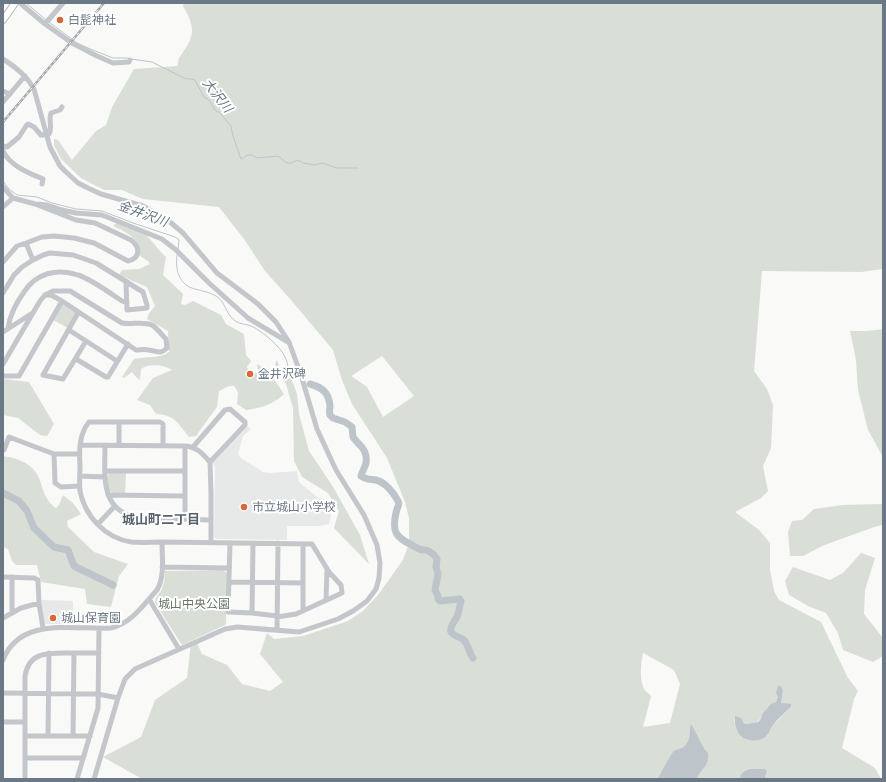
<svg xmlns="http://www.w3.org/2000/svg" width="886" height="782" viewBox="0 0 886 782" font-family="Rubik,'Noto Sans JP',sans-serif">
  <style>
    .built { fill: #e7e8e8 }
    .green { fill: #d9ded7; fill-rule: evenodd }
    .water { fill: #bdc5cb }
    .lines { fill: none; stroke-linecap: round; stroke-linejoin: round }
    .stream { stroke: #bdc5cb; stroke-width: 1 }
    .river { stroke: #bdc5cb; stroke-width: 7 }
    .major-casing { stroke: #b4b8bd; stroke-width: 8 }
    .minor { stroke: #c3c6ca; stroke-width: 5 }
    .major { stroke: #fff; stroke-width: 6 }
    .rail-casing { stroke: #a3a8ae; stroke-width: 2.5 }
    .rail { stroke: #fff; stroke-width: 1; stroke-dasharray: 3; stroke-linecap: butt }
    .poi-dot { fill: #d76939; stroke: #fff; stroke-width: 1.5 }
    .labels { text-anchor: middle; stroke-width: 4; stroke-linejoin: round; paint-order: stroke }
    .poi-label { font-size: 12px; fill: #6b7886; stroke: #fff; text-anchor: start }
    .park-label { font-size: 12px; fill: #677865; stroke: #fff }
    .water-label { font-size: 13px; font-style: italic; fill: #677881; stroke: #fff }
    .neighbourhood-label { font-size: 13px; font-weight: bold; fill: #58626c; stroke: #fff }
  </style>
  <rect width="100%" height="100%" fill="#f9f9f7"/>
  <!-- built -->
  <path class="built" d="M248,426L251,429L243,436L238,454L241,458L263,472L270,473L297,471L299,482L317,497L326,500L331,515L329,524L320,526H287V540L217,539L214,537L215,467L213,463L214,461Z
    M41,600L73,601V624H47L45,623Z"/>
  <!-- green -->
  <path class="green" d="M184,3H883V269L861,272L762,271L754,371L767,389L773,405L771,448L763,466L768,491L761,498L735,512L759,530L770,543V569L774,591L779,600L821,622L848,678L858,691L854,699L842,748L875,768L881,779H766L765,777L767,771L765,769C756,769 741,767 740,779H142L103,757L141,737L155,700L187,678L191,642L196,641L202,654L227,665L242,684L270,691L283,682L260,654L267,633L274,639L303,636L348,621L363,611L378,595L403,560L409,543V518L405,502L387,458L352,404L342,380L333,350L291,300L265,271L244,239L219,207L143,199L122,190H104L81,178L61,159L54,145V139L58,140L72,160L96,131L106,125L112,107L134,69L178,66C178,57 179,59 183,52C197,33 193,24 183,6ZM382,356L414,396L383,417L367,387L351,376ZM643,653L674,670L680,684L670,723L643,727L651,696C649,694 645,691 644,689C639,679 641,663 643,653ZM783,691L781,703L791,707L772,726L770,730L761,739L752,740L738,732L734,720L735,717L747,724C758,722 757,724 763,714C765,710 770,707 772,703L776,702L778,697Z
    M119,221C129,226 141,229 149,238C155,244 159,251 166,257L163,275L183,294L181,304L185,305L193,301L221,315L226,324L244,334L246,355L251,361L247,367L249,372L254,374L258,371L257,364L262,367L265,366L284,394C274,404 261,408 246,410L237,404L238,392L234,386H229L219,391L217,407L196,436L189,437C178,423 175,415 156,414L150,405L137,400L153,378L172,370C164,365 149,363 141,369L140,380L136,377L132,372L124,378L122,377L134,359C147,356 159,359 169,352L168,331L147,319L149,313L155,306L147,287L119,275L122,270L139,269L150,264L148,261L140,256C139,237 129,234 113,226Z
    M61,305H64L76,313L68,328L53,320Z
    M883,329V457L868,430L858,390L856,360L850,331H867Z
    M277,360L281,372L291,379L293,383L297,394L299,414L309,451L332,485L360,535L369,564L334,528L339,511L328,493L302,477L294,461L293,408L286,384L279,373L275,364Z
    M3,379L29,382L54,424L47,436L40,435L18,418L3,415Z
    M3,456C18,458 32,463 39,478C41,481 41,486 43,490C45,496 50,505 56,508L59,505L63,495L73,503L81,514L67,521L68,527L94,552L128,564L119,576L111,607L87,604L85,589L41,582L37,565H16L12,561L8,549L3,547Z
    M109,473H126L125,493H112L109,491C108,486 106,478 109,473Z
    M883,504V525L874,527L822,546L803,556H790L788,532L792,521L802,520L814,509L843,505Z
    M861,553L875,558L865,590L864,614L883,638V656L873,662L843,650L838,633L826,613L808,606L789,595L785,581L793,567L830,580L843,573Z
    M224,570L227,574L226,623L225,625L182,645L155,603C155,598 158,595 161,591C164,584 165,579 165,571Z"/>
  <!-- water -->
  <path class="water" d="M778,686H781L783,691L781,703L791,704V707C785,713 778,718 773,725C770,728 770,732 767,735C761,743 745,742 739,734C736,729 734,722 735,716L741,718L744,723L747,724L758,722L760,720L763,713L772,703L776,702L778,697L776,693Z
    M691,724L705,750L708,753C710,765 701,769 696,779H658C659,776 672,752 674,751C679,748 683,750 687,743C691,737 689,731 691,724Z
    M750,769H765L767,771L765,777L766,779H740C740,773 744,771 750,769Z"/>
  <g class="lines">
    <!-- stream -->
    <path class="stream" d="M26,3L45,19
      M49,22L77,43L88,48L113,58H128
      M131,59L152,62L186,79H192L195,80L204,97L209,100L215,110L221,114L231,126L233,136L241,159L248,155H252L257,158L278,156C288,163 285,166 298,160L303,163L315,165L322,163L337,168H358
      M3,181L9,189L17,195L37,197L52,203L76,209L102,211L133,223L175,237L179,240L178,250
      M177,255C175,270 179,285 195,289C202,291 210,292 216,296C225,301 226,314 234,320C238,324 246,324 251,326C261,330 281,347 285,357C288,362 288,369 289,375L294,377"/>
    <!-- river -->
    <path class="river" d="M310,384C321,387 329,392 330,406C330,409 329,411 330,415L333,418L345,422L352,427L353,437C359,446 368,449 366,463C365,468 362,471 361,476C366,480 370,479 376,480C385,482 394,493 398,501C400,505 398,506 397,509C389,538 400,538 421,550C428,549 433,553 437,559L436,567L438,574L435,590L438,596V599L440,601L460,599L461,601C460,605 459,610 458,614C457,619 449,626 451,632C453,636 461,637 464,640C469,646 469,653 473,658
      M3,493L19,501L27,511L34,528L54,547L68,550L74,566L113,585"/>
    <!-- major casing -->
    <g class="major-casing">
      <path id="major" d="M3,20L15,3"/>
    </g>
    <!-- minor -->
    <path class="minor" d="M20,3L45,24L72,43L97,56L113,63L129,62L130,60
      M45,24L63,3
      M3,59C16,67 27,76 34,89L50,147L60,166L65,171L78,183L88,188L101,194L143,206L170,222L183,233L217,273L258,304L276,322L289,342L301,375L317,429L336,470L364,515L377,545L380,563L379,578L376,589L367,601L353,611L338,619L299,632L237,627L225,629L135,669L125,679L118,698L94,779
      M3,91L10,94
      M3,102L25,76
      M3,146L7,147L19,137L26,126L28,124L34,127L41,135L49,134C53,127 48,120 51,113L60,110L62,107
      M3,151C10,166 29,173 43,179L42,184
      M3,187L13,198L35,204L76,220L95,223L131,240C140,247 141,258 128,261L94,243L74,238L54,236L42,237L26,243L33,260
      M35,204L47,205L62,210L76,213L102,215L162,239L176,250L208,282L248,318L288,342
      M3,207L13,198
      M3,262L17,246L26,243
      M3,293L14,275L22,267L33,260L43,255L50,253L73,255L96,263L143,292L147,305V308L127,310L126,282
      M78,313L43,375L63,379L86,341
      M8,328C10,314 16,303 24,292C36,273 57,268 78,275C91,279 110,293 122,301L127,303
      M69,330L117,361
      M3,332L31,314
      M76,359L106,377H108L128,344
      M3,364L40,301L45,295H51L62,301L136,350C140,350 145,349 149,350C157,351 160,355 167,348L166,339C162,335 157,328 152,325C143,321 131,325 122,323L70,291H53L45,295
      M3,376H19L62,301
      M80,445L185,446C197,447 202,453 210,462L211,493V543
      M105,445C105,476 99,511 139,518L211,520
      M119,445V422
      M193,447L225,410L230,409L245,422V425L210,462
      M4,450L9,437L54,454H79
      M54,454L55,483L61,487L79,486
      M105,471H185
      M80,476L105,477
      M108,495L184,496
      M185,519V446
      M98,524L115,506
      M162,542C152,542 141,543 131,542C105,538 85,516 80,491C79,483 80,474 80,466C79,451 79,434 89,422H160L163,424V445
      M230,543L228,612L252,613L277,616
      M303,544V611
      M162,567L229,568
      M3,577L34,578L38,580L39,603L43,628
      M229,582L303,583
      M149,599L179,649
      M326,600L327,569
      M12,612V577
      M252,613L253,543
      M3,618L21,608L39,603
      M277,630L278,543
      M3,660C20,616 74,630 111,628C131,624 144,604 157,590C165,576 162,558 162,542L312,544L329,572L341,585L342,593L296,614L277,617
      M3,693L98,694L118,698
      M3,722H25
      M25,736H90
      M48,736L49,653
      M73,736L74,653
      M25,758H83
      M25,779V676C29,652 47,653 67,653C77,653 88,653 99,653
      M77,779L98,708L99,628"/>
    <!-- major -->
    <use href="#major" class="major"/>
    <!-- rail casing -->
    <g class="rail-casing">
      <path id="rail" d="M3,122L104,3"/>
    </g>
    <!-- rail -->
    <use href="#rail" class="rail"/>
  </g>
  <!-- markers -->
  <g class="poi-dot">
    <circle cx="60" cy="20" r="4"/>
    <circle cx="250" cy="374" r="4"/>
    <circle cx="244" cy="507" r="4"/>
    <circle cx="53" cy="618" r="4"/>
  </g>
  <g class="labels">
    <!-- poi labels -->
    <g class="poi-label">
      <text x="68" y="24">白髭神社</text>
      <text x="258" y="378">金井沢碑</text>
      <text x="252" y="511">市立城山小学校</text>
      <text x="61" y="622">城山保育園</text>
    </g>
    <!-- park labels -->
    <g class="park-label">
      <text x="194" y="608">城山中央公園</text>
    </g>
    <!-- water labels -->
    <g class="water-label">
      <text transform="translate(218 95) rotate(52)" y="5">大沢川</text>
      <text transform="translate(143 213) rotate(20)" y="5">金井沢川</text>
    </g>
    <!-- neighbourhood labels -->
    <g class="neighbourhood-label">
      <text x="161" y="524">城山町二丁目</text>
    </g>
  </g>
  <!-- border -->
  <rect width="886" height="782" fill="none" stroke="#6b7886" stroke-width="8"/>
</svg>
